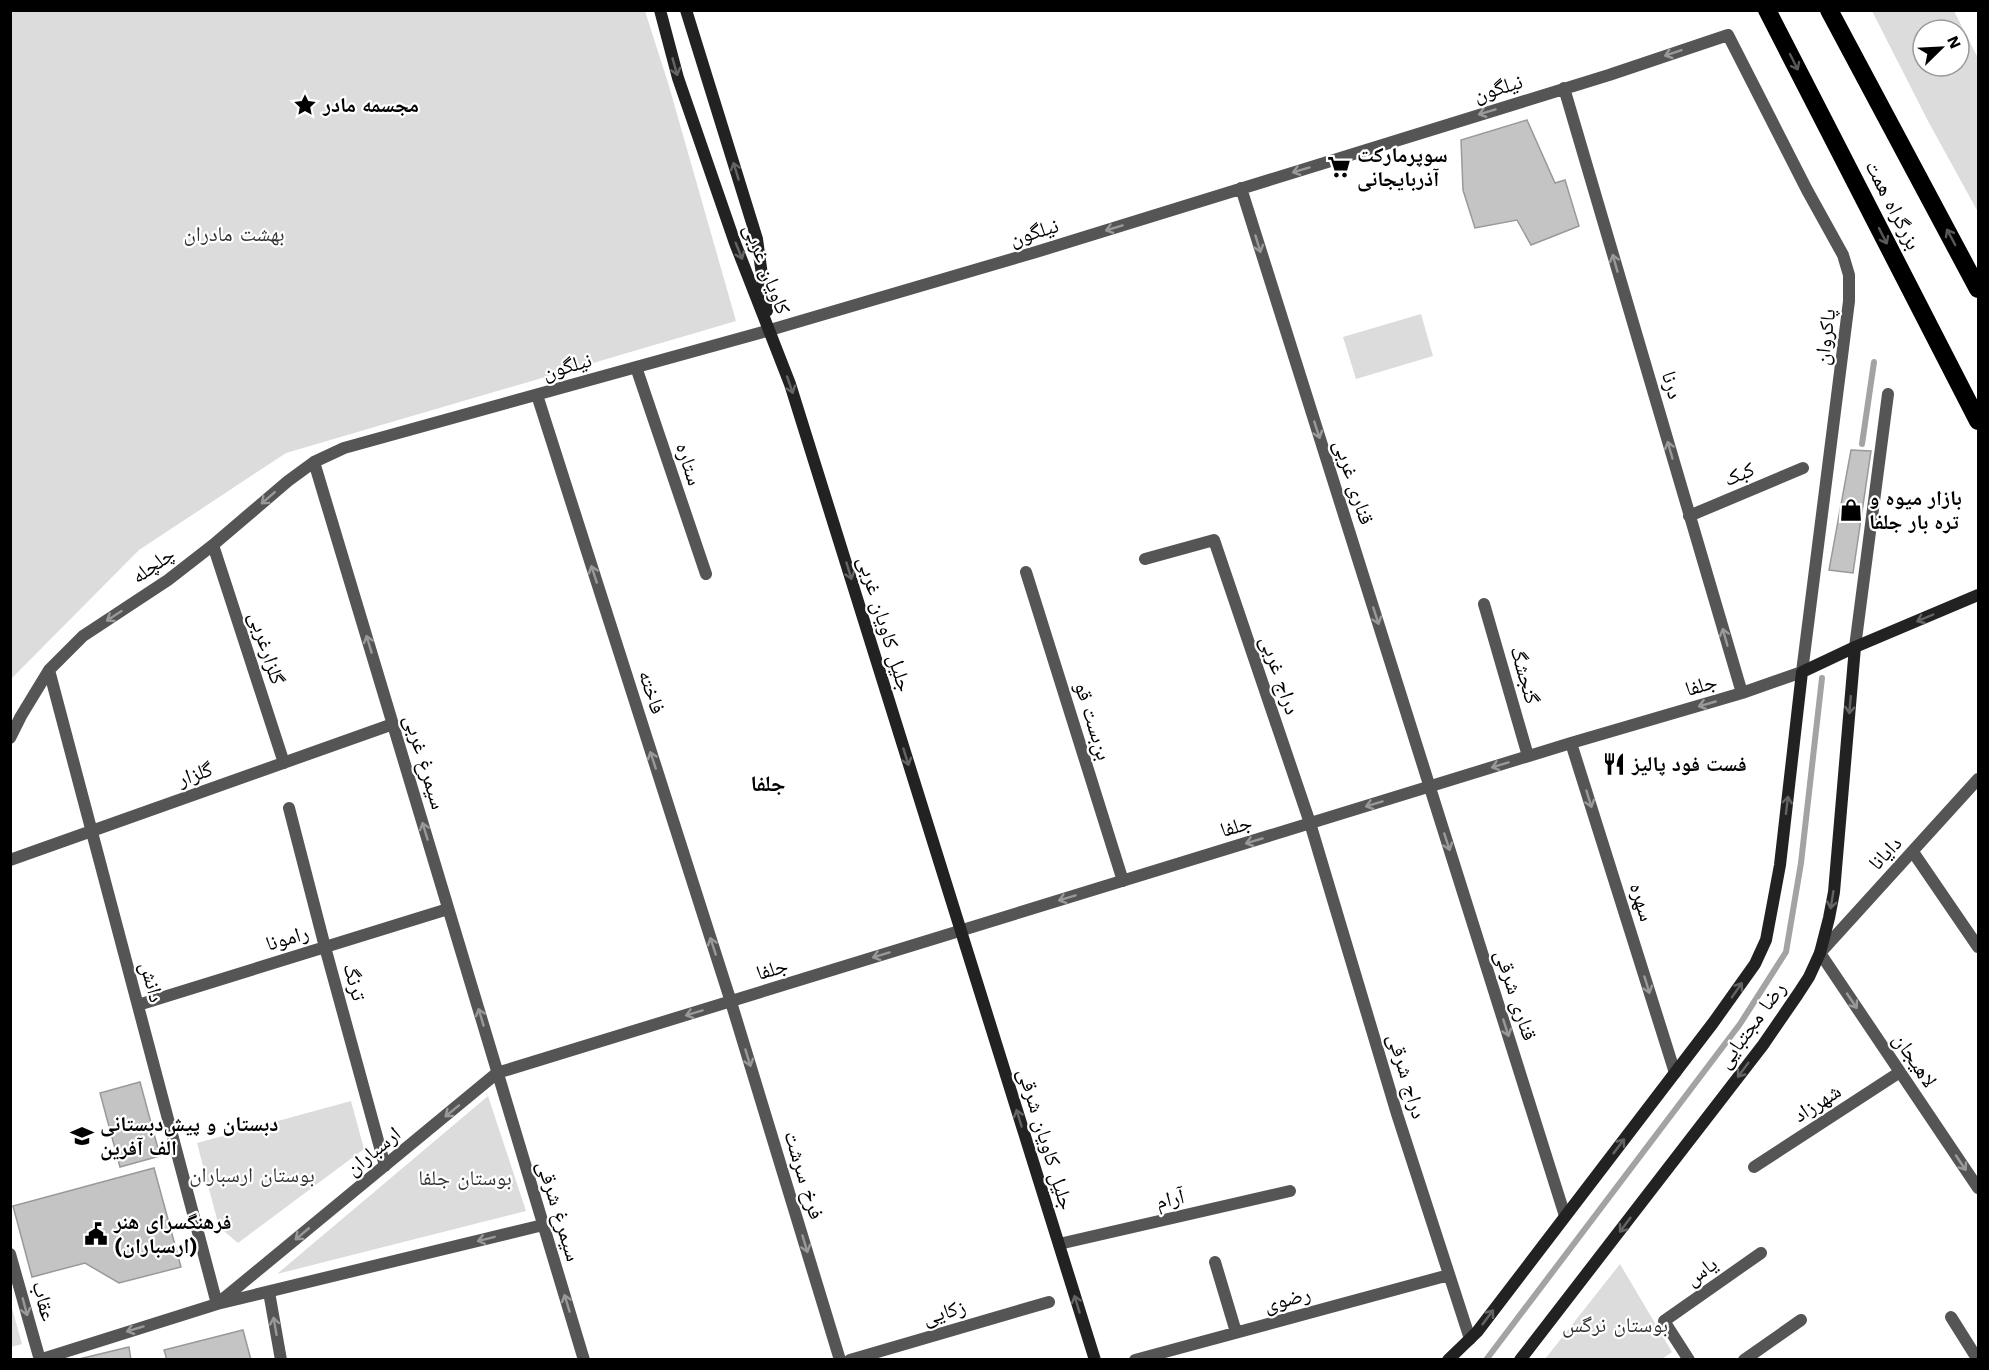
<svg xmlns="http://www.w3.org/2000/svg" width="1989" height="1370" viewBox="0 0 1989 1370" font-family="'Work Sans','Noto Naskh Arabic',sans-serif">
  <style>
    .green { fill: #dcdcdc; fill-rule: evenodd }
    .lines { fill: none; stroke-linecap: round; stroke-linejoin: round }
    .stream { stroke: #a3a3a3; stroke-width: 6 }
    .building { fill: #c4c4c4; stroke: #999; stroke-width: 1.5 }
    .street { stroke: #555; stroke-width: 12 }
    .secondary { stroke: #222; stroke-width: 12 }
    .highway { stroke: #000; stroke-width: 18 }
    .oneway { stroke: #999 }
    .oneway2 { stroke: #595959 }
    .oneway3 { stroke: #646464 }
    .labels { text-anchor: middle; stroke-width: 4.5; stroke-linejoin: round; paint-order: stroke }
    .street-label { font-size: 21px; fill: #000; stroke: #fff }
    .poi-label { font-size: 21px; font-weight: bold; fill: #000; stroke: #fff; text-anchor: start }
    .park-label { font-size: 21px; fill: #333; stroke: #fff }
    .neighbourhood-label { font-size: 22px; font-weight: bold; fill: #000; stroke: #fff }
  </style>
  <rect width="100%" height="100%" fill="#fff"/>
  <!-- green -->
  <path class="green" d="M11,10L645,11L669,86L736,321L286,453L139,550L11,679Z
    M1872,11H1954L1978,58V212L1928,121ZM1923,30H1959V66H1923Z
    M1421,314L1433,356L1356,379L1343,337Z
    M488,1096L526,1211L277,1274Z
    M351,1101L364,1149L238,1243L219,1227L197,1143Z
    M1620,1264L1672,1352L1662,1359H1545Z
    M10,1301L22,1344L11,1347H10Z"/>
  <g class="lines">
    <!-- stream -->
    <path class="stream" d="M1862,444L1874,362
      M1486,1360L1740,1024L1786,952L1801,863L1822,678"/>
  </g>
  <!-- building -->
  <path class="building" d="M1527,120L1555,183L1565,180L1579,226L1531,245L1517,220L1475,228L1463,190L1461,140Z
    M1851,450L1871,451L1853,573L1829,570Z
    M140,1082L160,1156L120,1167L100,1093Z
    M154,1168L181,1267L119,1283L85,1263L32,1277L13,1206Z
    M243,1330L251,1360H167L164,1350Z
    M129,1347L131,1360L79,1359Z"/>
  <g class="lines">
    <!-- street -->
    <path class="street" d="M1564,88L1742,693
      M1241,188L1565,1216
      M636,367L706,574
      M537,395L731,1002L840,1360
      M314,462L584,1360
      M1689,516L1803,468
      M213,545L284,763
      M1145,559L1214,540L1310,823L1397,1114L1470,1339
      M1026,572L1123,881
      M1484,604L1528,756
      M1855,647L1888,394
      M49,670L217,1304L543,1225
      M10,738L21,716L49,670L83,636L168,580L213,545L288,481L314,462L344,448L770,330L1036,252L1609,75L1728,35L1807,190L1843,255L1849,275V301L1802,672L1742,693L1571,743L497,1073L217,1304L39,1360
      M1571,743L1675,1073
      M1978,779L1820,953L1978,1188
      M289,808L325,947L385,1166
      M1913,852L1978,947
      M10,860L393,724
      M138,1005L448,909
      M1754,1167L1900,1072
      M1059,1244L1290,1191
      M10,1254L40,1360
      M1215,1262L1236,1332
      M269,1292L281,1360
      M1951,1317L1978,1360
      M850,1360L1049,1302
      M1135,1360L1449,1275
      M1689,1360L1664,1321L1761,1253
      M1744,1360L1801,1320"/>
    <!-- secondary -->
    <path class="secondary" d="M660,10L678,78L735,243L790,384L1095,1360
      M686,10L757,239L767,311
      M1448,1360L1477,1332L1713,1023L1755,964L1766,940L1780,865L1802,672L1855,647L1978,595
      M1520,1360L1763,1045L1798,994L1809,977L1820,953L1829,918L1834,892L1855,647"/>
    <!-- highway -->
    <path class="highway" d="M1767,10L1978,421
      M1829,10L1978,289"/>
  </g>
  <!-- one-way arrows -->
  <defs><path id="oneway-shaft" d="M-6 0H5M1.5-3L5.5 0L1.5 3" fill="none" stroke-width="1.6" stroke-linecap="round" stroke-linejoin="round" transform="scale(1.5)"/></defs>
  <g class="oneway">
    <use href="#oneway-shaft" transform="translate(1673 53) rotate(161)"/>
    <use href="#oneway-shaft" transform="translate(1487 112) rotate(163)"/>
    <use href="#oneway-shaft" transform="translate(1301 170) rotate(163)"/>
    <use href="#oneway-shaft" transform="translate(1114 228) rotate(163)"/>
    <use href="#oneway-shaft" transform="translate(1258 244) rotate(73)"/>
    <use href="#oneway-shaft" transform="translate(1615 263) rotate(-106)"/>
    <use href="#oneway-shaft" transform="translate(1317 430) rotate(72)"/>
    <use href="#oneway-shaft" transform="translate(1670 450) rotate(-106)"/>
    <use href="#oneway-shaft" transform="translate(268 498) rotate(139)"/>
    <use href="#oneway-shaft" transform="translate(594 574) rotate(-108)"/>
    <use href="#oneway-shaft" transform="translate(114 616) rotate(147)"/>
    <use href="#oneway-shaft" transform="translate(1376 616) rotate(72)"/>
    <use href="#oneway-shaft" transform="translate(1725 637) rotate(-106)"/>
    <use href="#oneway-shaft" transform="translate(369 644) rotate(-107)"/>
    <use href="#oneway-shaft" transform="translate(1707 704) rotate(164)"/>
    <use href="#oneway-shaft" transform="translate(653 760) rotate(-108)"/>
    <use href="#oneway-shaft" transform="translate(1500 765) rotate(163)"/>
    <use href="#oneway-shaft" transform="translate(1589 799) rotate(73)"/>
    <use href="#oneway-shaft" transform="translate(1374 804) rotate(163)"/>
    <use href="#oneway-shaft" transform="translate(425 831) rotate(-107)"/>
    <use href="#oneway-shaft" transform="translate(1254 841) rotate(163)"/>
    <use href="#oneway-shaft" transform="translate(1447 842) rotate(72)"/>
    <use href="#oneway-shaft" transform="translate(1067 898) rotate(163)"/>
    <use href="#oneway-shaft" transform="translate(713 946) rotate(-108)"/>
    <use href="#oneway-shaft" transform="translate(881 955) rotate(163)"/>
    <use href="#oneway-shaft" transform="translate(1647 985) rotate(73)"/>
    <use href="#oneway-shaft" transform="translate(1852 1001) rotate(56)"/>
    <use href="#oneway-shaft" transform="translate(694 1013) rotate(163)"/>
    <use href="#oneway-shaft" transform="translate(481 1017) rotate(-107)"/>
    <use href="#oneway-shaft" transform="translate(1506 1028) rotate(72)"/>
    <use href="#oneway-shaft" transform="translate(748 1058) rotate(73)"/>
    <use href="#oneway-shaft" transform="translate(452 1111) rotate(141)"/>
    <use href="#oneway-shaft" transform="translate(1961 1163) rotate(56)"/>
    <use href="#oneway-shaft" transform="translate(302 1234) rotate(140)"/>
    <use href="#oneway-shaft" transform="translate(486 1239) rotate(166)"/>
    <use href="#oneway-shaft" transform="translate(805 1244) rotate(73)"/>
    <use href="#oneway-shaft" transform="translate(567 1303) rotate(-107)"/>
    <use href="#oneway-shaft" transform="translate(25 1307) rotate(75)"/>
    <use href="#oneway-shaft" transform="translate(275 1326) rotate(-100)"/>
    <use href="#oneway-shaft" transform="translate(135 1329) rotate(163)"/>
  </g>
  <g class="oneway2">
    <use href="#oneway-shaft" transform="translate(1794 62) rotate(63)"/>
    <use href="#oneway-shaft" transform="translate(1883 236) rotate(63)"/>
    <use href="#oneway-shaft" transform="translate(1951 237) rotate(-118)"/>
  </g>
  <g class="oneway3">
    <use href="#oneway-shaft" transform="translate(675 67) rotate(74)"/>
    <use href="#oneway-shaft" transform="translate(736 171) rotate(-107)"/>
    <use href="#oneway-shaft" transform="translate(739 251) rotate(68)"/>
    <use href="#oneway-shaft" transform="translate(790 385) rotate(71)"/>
    <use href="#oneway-shaft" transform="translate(849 571) rotate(73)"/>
    <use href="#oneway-shaft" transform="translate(1925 618) rotate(157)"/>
    <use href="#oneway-shaft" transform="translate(1850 705) rotate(95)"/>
    <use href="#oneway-shaft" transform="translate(906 757) rotate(73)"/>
    <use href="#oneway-shaft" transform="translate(1787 805) rotate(-83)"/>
    <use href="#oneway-shaft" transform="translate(1832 900) rotate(99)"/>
    <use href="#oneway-shaft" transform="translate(1737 990) rotate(-55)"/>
    <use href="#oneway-shaft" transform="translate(1743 1070) rotate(127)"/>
    <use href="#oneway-shaft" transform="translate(1019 1118) rotate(-107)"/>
    <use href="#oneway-shaft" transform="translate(1619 1146) rotate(-53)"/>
    <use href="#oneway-shaft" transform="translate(1625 1225) rotate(127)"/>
    <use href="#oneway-shaft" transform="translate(1077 1304) rotate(-107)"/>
    <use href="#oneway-shaft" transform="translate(1488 1317) rotate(-53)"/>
  </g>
  <!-- icons -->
  <defs>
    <g id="sight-bare" transform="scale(1.8)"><path d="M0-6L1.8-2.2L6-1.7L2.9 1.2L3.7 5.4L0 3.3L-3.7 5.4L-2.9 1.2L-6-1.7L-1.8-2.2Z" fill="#000" stroke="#fff" stroke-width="2.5" paint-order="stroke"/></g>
    <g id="supermarket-bare" transform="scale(1.8)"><path d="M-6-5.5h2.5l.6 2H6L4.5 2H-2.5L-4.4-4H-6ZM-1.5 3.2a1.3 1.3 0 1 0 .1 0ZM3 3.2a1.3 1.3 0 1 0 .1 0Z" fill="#000" stroke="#fff" stroke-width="2.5" paint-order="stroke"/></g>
    <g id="shop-bare" transform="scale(1.8)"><path d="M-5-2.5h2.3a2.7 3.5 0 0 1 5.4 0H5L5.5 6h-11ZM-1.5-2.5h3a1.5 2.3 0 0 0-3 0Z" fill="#000" stroke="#fff" stroke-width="2.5" paint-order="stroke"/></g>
    <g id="restaurant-bare" transform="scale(1.8)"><path d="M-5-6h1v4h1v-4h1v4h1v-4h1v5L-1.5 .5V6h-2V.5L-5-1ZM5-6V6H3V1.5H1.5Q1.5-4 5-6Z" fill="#000" stroke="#fff" stroke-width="2.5" paint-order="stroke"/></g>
    <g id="school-bare" transform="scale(1.8)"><path d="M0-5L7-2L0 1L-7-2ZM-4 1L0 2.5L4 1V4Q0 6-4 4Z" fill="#000" stroke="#fff" stroke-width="2.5" paint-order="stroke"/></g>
    <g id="civic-bare" transform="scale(1.8)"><path d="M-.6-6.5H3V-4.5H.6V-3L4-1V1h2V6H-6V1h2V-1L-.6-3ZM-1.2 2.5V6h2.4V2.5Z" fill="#000" stroke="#fff" stroke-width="2.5" paint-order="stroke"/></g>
  </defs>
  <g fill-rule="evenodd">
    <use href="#sight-bare" x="305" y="105"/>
    <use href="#supermarket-bare" x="1339" y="167"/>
    <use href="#shop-bare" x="1851" y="510"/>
    <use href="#restaurant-bare" x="1614" y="764"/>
    <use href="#school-bare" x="82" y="1136"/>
    <use href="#civic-bare" x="96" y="1234"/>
  </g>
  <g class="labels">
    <!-- street labels -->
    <g class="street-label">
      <text transform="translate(1498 88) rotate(-17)" y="7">نیلگون</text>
      <text transform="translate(1893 205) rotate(63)" y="7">بزرگراه همت</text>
      <text transform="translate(1034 232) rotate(-17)" y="7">نیلگون</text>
      <text transform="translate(767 269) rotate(69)" y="7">کاویان غربی</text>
      <text transform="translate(1825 337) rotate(-83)" y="7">پاکروان</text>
      <text transform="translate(567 366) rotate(-16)" y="7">نیلگون</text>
      <text transform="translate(1672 385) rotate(74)" y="7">درنا</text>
      <text transform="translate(689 464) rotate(72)" y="7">ستاره</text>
      <text transform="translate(1739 474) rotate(-23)" y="7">کبک</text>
      <text transform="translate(1354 482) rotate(72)" y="7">قناری غربی</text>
      <text transform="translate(153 565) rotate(-35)" y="7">چلچله</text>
      <text transform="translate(885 624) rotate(73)" y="7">جلیل کاویان غربی</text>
      <text transform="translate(267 648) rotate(72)" y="7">گلزارغربی</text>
      <text transform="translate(1280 675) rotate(71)" y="7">دراج غربی</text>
      <text transform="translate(1525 675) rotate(74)" y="7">گنجشگ</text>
      <text transform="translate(1701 685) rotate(-16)" y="7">جلفا</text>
      <text transform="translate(652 692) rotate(72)" y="7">فاخته</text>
      <text transform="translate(1093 721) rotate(73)" y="7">بن‌بست قو</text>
      <text transform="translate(425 762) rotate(73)" y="7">سیمرغ غربی</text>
      <text transform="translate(195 774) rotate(-19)" y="7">گلزار</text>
      <text transform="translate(1236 826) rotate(-17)" y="7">جلفا</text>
      <text transform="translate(1885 853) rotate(-47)" y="7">دایانا</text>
      <text transform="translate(1642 902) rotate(73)" y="7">سهره</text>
      <text transform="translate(287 938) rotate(-17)" y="7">رامونا</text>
      <text transform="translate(772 969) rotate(-17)" y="7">جلفا</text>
      <text transform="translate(152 982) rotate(75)" y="7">دانش</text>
      <text transform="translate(355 982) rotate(75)" y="7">ترنگ</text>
      <text transform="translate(1516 995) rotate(72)" y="7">قناری شرقی</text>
      <text transform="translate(1751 1025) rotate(-54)" y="7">رضا مجتبایی</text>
      <text transform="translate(1915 1060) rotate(56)" y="7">لاهیجان</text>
      <text transform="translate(1407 1076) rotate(73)" y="7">دراج شرقی</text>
      <text transform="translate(1817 1103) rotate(-33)" y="7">شهرزاد</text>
      <text transform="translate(1046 1139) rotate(73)" y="7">جلیل کاویان شرقی</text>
      <text transform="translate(373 1151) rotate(-39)" y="7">ارسباران</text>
      <text transform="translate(804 1175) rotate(73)" y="7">فرخ سرشت</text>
      <text transform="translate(1170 1199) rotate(-13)" y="7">آرام</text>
      <text transform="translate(559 1211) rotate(73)" y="7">سیمرغ شرقی</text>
      <text transform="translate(1701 1271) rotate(-35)" y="7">یاس</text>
      <text transform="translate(1287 1299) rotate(-15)" y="7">رضوی</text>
      <text transform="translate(44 1301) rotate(75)" y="7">عقاب</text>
      <text transform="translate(944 1312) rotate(-16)" y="7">زکایی</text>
    </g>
    <!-- poi labels -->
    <g class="poi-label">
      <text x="323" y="112">مجسمه مادر</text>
      <text x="1357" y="162">سوپرمارکت<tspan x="1357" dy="24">آذربایجانی</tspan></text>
      <text x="1869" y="505">بازار میوه و<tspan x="1869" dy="24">تره بار جلفا</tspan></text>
      <text x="1632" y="771">فست فود پالیز</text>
      <text x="100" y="1131">دبستان و پیش‌دبستانی<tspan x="100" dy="24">الف آفرین</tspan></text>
      <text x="114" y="1229">فرهنگسرای هنر<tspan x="114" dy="24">(ارسباران)</tspan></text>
    </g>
    <!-- park labels -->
    <g class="park-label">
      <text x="234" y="241">بهشت مادران</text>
      <text x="252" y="1182">بوستان ارسباران</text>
      <text x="465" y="1185">بوستان جلفا</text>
      <text x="1615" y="1332">بوستان نرگس</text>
    </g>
    <!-- neighbourhood labels -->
    <g class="neighbourhood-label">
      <text x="768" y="791">جلفا</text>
    </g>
  </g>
  <!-- border -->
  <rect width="1989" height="1370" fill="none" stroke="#000000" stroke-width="24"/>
  <!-- north arrow -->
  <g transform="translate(1941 48) rotate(66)"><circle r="28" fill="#ffffff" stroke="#999999" stroke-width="1.5"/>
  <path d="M0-4.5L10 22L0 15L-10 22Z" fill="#000000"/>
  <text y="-9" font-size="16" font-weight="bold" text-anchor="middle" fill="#000000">N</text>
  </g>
</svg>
